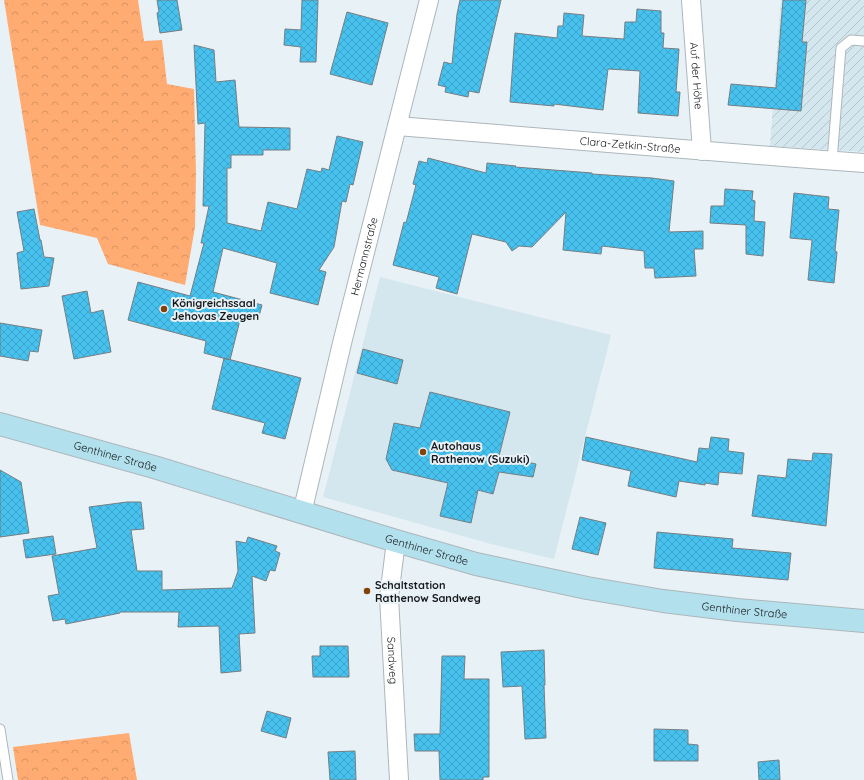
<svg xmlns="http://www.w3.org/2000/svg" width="864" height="780" viewBox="0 0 864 780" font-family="Quicksand,sans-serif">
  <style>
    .built { fill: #d4e6ee }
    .industrial { fill: url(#industrial-furrows) }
    .forest { fill: url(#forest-crowns) }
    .building { fill: url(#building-cross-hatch); stroke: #757e82 }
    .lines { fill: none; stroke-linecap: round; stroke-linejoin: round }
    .lane-casing { stroke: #adb7bb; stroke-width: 11 }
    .street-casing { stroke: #adb7bb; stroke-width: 20 }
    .secondary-casing { stroke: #adb7bb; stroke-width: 24 }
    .lane { stroke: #fff; stroke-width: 9 }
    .street { stroke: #fff; stroke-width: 18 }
    .secondary { stroke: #b2e0ed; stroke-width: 22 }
    .poi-dot { fill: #824208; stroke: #e8f2f6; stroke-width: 1.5 }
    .labels { text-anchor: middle; stroke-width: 4; stroke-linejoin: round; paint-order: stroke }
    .street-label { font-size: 11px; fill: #16191b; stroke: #e8f2f6 }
    .poi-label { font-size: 11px; font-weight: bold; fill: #16191b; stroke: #e8f2f6; text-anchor: start }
  </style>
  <defs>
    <pattern id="industrial-furrows" width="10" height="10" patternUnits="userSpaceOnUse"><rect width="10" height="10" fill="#d4e6ee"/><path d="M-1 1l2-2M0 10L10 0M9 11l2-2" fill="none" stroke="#b5c5cc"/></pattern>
    <pattern id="forest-crowns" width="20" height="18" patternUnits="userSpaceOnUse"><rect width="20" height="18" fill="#ffab72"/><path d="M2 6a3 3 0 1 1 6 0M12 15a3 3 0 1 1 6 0" fill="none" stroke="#da9362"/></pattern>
    <pattern id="building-cross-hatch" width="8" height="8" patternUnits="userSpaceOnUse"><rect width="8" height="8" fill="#47c1ed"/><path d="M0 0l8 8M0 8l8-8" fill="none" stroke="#3da5cb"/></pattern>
  </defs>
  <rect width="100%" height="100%" fill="#e8f2f6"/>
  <!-- built -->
  <path class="built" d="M380,277L611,335L554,559L491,544L323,497Z"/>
  <!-- industrial -->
  <path class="industrial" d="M781,0H864V152L770,146Z"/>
  <!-- forest -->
  <path class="forest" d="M4,0H138L144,41L162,40L167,84L194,89L196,174L195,227L185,285L108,264L97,238L40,225Z
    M129,733L137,780H18L13,747Z"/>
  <!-- building -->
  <path class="building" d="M157,0H177L182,30L160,33L157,13L159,12Z
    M302,0H318L316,62H300L301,47L284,45L285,29L301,30Z
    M460,0H501L479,93L469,91L468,97L445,92L446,87L438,85L444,62L452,64L457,14Z
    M783,0H806L802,42H807L801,111L728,105L731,84L776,88Z
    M637,9L661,11V33H664L663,48L679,49L676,92H680L678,116L638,113L640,71L608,69L603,110L554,104V106L510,102L515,33L557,38L558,26H563L564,13L584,15L582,36L624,39L625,22H636Z
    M347,12L388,23L372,85L330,74Z
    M194,45L214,50L216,82L235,80L239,127L290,128V150H263V155H231V168H227V223L261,231L268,202L297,209L307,169L321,172L322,168L329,170L337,136L363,142L353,185L350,184L346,202L342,201L334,247L319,270L326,272L318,305L270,293L277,263L223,248L213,292L262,305L258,320L241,316L230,360L204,353L206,341L128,320L138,282L190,296L204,243H201L209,206H203L205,123L198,124Z
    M428,158L486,173L487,163L516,166L515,167L592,173V174L652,178L674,181L669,232L703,231V249H694L696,276L655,278L654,268H645L644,251L602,246L601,254L563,250L566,212L532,247L519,246L512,251L506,242L472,234L457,294L436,288L439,277L393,265L404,222L406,223L416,185L413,184L419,161L427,163Z
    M725,189L753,191L752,200L755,201L754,221L765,222L763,256L746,254V225L710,223L711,206H724Z
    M794,193L829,197L828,209L839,210L835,251L837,252L834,283L808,280L812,240L790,238Z
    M34,209L40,240H41L44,257L54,258L49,286L21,289L17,253L24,251L17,212Z
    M87,291L91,313L103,310L111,352L74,359L62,296Z
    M0,323L42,330L38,352L30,351L28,361L0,356Z
    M363,349L403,360L397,384L357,373Z
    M224,358L301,378L285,439L262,433L265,423L212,409Z
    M430,392L510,412L499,456L536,464L533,477L499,472L493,494L478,490L471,523L440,516L448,483L392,470L386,459L394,423L420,428Z
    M586,437L697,462L699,448L709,449L711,437L729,439L728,451L744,453L742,474L719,472L718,485L705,483V485L679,481L676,497L628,486L631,471L582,460Z
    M813,453L832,454L826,526L752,516L758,475L786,478L788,459L812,461Z
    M0,470L21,482L29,533L0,537Z
    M127,502H141L144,529L131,530L137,571H162V590L232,588L238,571L236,541L246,543L248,537L277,546L275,551L280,553L275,571L270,570L266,581L252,576L255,633L239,634L241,671L221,673L219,626L178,627L179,612H120V613L66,624L65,619L53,621L48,596L59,594L52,556L97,548L89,507Z
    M580,517L606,523L598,555L572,549Z
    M657,532L733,539L732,548L791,553L788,580L654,568Z
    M53,536L56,554L26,558L23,540Z
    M320,646H348L349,677H313L312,656H320Z
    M544,650L545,685H544L546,738L525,739L522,686L503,687L501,652Z
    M442,656H465L464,679H489V777H483V780H440L439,751H415L414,734H440Z
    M267,711L291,718L286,738L261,731Z
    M654,729L688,730V744L698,745V761H654Z
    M355,751L356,780H330L328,752Z
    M779,760L780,780H759L758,762Z"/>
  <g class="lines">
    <!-- lane casing -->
    <g class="lane-casing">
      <path id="lane" d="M832,161L841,48L851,40L864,41
        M0,729L8,780"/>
    </g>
    <!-- street casing -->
    <g class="street-casing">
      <g id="street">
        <path id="s1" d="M691,0L702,151"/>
        <path id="s2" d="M397,126C552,138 708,152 864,163"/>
        <path id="s3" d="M302,513L343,339L429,0"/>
        <path id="s4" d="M396,541L389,597L399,780"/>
      </g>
    </g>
    <!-- secondary casing -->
    <g class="secondary-casing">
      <g id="secondary">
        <path id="s5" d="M0,424L154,467L396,541L476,564L587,588L663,601L737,610L864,621"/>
      </g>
    </g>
    <!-- lane -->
    <use href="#lane" class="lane"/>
    <!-- street -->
    <use href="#street" class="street"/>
    <!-- secondary -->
    <use href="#secondary" class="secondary"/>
  </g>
  <!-- markers -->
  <g class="poi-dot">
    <circle cx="164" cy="309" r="4"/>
    <circle cx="423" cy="452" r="4"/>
    <circle cx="367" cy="591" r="4"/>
  </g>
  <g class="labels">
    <!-- street labels -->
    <g class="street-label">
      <text dy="4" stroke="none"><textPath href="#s1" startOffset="76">Auf der Höhe</textPath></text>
      <text dy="4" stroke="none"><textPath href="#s2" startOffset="234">Clara-Zetkin-Straße</textPath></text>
      <text dy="4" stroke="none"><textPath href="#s3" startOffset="264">Hermannstraße</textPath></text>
      <text dy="4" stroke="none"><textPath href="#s5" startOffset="120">Genthiner Straße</textPath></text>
      <text dy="4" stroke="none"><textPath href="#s5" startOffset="445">Genthiner Straße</textPath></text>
      <text dy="4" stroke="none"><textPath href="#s5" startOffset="769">Genthiner Straße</textPath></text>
      <text dy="4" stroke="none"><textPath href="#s4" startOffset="120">Sandweg</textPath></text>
    </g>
    <!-- poi labels -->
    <g class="poi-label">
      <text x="172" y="307">Königreichssaal<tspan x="172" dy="13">Jehovas Zeugen</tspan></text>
      <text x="431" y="450">Autohaus<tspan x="431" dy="13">Rathenow (Suzuki)</tspan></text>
      <text x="375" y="589">Schaltstation<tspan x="375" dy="13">Rathenow Sandweg</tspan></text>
    </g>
  </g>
</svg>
